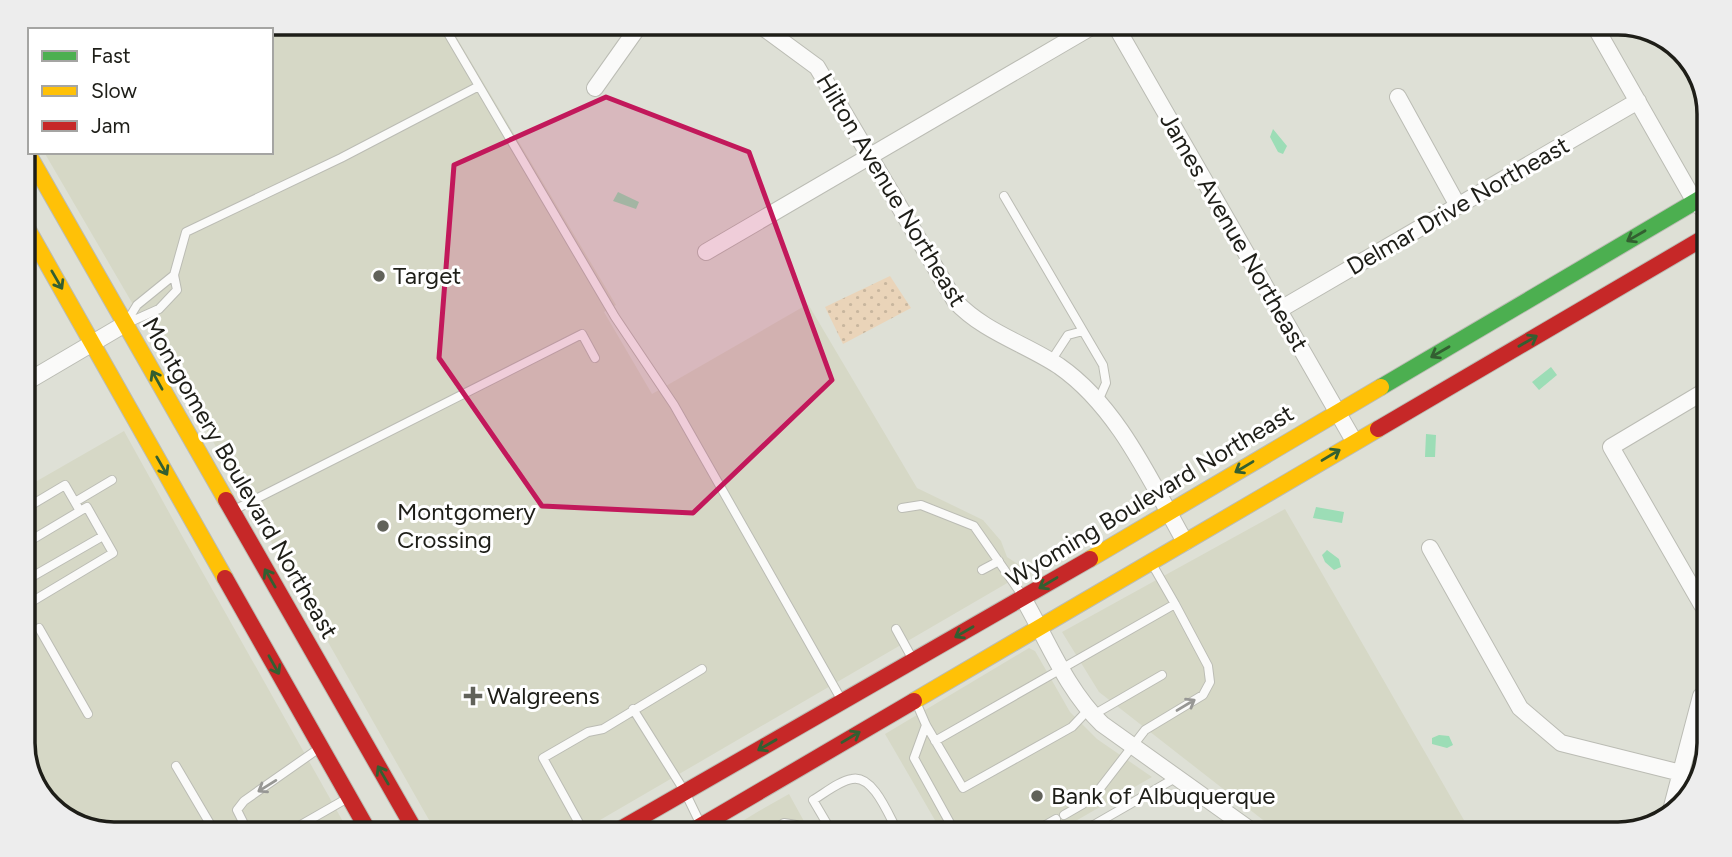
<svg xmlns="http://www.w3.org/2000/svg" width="1732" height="857" viewBox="0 0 1732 857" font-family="Figtree,sans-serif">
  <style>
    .built { fill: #d6d8c6 }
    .park { fill: url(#park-dots) }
    .water { fill: #9cddb6 }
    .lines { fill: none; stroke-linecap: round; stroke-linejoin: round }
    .lane-casing { stroke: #bbbcb4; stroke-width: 10 }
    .street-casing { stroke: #bbbcb4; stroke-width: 18 }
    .fast-casing { stroke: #bbbcb4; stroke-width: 18 }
    .slow-casing { stroke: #bbbcb4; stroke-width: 18 }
    .jam-casing { stroke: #bbbcb4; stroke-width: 18 }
    .lane { stroke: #fafaf9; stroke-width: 8 }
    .street { stroke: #fafaf9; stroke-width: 16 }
    .fast { stroke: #4caf50; stroke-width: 16 }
    .slow { stroke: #ffc107; stroke-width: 16 }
    .jam { stroke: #c62828; stroke-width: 16 }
    .oneway { stroke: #335f31 }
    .oneway2 { stroke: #979794 }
    .marked { fill: #c2185b; fill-opacity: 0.2; stroke: #c2185b; stroke-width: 5; stroke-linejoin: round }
    .poi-dot { fill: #61625a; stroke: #fff; stroke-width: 2.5 }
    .labels { text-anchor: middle; stroke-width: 6; stroke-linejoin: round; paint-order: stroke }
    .street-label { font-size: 24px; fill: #1e1e18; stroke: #fff }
    .poi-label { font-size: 24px; fill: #1e1e18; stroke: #fff; text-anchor: start }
    .rim { fill: none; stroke: #1e1e18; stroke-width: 3.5 }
  </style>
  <defs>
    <pattern id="park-dots" width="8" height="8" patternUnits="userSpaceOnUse" patternTransform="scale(1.75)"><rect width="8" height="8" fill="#ead4b9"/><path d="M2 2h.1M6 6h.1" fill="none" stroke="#c8b69e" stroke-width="1.8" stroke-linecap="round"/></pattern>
  </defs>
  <rect width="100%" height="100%" fill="#dee0d6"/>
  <!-- built -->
  <path class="built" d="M114,23H448L616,305L604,312L652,394L808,304L917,488L983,520L1001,541L1007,557L1028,571L576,834H437L253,510L44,152H271V30H97Z
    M124,431L181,534L350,834H114L74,825L38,794L23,750V489Z
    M1285,509L1472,834H1281L1099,692L1062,632Z
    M1029,648L1035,651L1070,712L1097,739L1152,777L1053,834H943L885,734Z
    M789,794L811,834H721L759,811Z"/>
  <!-- park -->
  <path class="park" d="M890,276L911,308L843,344L825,307Z"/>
  <!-- water -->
  <path class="water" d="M1273,129L1287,146L1283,154L1278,152L1270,137Z
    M618,192L639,202L636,209L613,201Z
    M1551,367L1557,375L1539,390L1532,382Z
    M1426,434L1436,435L1435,457H1425Z
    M1316,507L1344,512L1342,523L1313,518Z
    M1327,550L1339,559L1341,567L1334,570L1325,562L1322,555Z
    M1439,735L1449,736L1453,745L1447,748L1432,744V738Z"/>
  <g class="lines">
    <!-- lane casing -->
    <g class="lane-casing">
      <path id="lane" d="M442,23L615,317L674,405L841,699
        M1004,196L1103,365L1106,383L1099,399
        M129,318L137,305L174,275
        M130,322L159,309L177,290L174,275L186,232L341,158L479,86
        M1051,361L1068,335L1083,331
        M75,502L112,480
        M902,508L921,505L974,526L1022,595
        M23,510L65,485L80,511L87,507L113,553L23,607
        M234,510L582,334L595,358
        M23,545L80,511
        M982,570L999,561
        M23,582L103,536
        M39,628L88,714
        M896,629L912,658
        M916,702L926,725L963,788L1072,727L1088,710
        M633,709L685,792L700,823
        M1093,715L1162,675
        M926,725L914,758L956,834
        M935,741L1175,604L1152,564
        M176,766L216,834
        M1091,800L1145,730L1203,695L1210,682L1208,666L1175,604
        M1064,815L1083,804
        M1037,830L1056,819
        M249,834L237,810L244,801L318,749
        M285,834L346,799
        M585,834L543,758L588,732L603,729L702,669
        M766,834L784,823L796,825L801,834
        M833,834L813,800C825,793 839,781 852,779C874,774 890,819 899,834
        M1078,834L1177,777"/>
    </g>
    <!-- street casing -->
    <g class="street-casing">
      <path id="street" d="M757,23L817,67L955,301C984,332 1024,343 1059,366C1118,407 1150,480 1185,542
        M1114,23L1354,441
        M1593,23L1695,202L1708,214
        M595,88L641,23
        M1398,97L1458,206
        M706,252L1098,23
        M1279,310L1638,101
        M23,384L125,324
        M1430,548L1520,708L1561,743L1681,773
        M1023,598C1048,641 1066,689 1102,724L1256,834
        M1702,605L1611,447L1705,391
        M1669,818L1701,696"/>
    </g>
    <!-- fast casing -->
    <g class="fast-casing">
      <path id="fast" d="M1381,387L1708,194"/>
    </g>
    <!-- slow casing -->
    <g class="slow-casing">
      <path id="slow" d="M23,145L226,500
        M23,221L225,578
        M1090,559L1381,387
        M914,701L1378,429"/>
    </g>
    <!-- jam casing -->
    <g class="jam-casing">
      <path id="jam" d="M1378,429L1707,236
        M226,500L417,834
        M225,578L370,834
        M612,834L1090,559
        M687,834L914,701"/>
    </g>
    <!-- lane -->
    <use href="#lane" class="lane"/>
    <!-- street -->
    <use href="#street" class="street"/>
    <!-- fast -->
    <use href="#fast" class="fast"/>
    <!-- slow -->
    <use href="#slow" class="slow"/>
    <!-- jam -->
    <use href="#jam" class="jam"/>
  </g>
  <!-- one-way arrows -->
  <defs><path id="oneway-shaft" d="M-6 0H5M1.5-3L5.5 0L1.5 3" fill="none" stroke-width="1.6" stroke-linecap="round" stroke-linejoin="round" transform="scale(1.75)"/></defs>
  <g class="oneway">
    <use href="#oneway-shaft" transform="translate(1636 236) rotate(150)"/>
    <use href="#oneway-shaft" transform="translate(57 280) rotate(60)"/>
    <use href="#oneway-shaft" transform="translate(1528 341) rotate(-30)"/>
    <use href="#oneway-shaft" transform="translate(1440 352) rotate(150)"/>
    <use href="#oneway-shaft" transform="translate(157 380) rotate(-119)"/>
    <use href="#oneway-shaft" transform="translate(1331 455) rotate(-31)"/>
    <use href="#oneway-shaft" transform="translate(162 466) rotate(60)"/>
    <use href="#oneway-shaft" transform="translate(1244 467) rotate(149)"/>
    <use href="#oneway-shaft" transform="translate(270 578) rotate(-120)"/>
    <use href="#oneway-shaft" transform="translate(1048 583) rotate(149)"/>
    <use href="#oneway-shaft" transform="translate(964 632) rotate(150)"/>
    <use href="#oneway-shaft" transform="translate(274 665) rotate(61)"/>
    <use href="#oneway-shaft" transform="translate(851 737) rotate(-31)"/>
    <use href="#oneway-shaft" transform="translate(767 745) rotate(150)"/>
    <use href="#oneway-shaft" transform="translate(383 775) rotate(-120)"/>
  </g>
  <g class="oneway2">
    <use href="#oneway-shaft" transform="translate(1186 705) rotate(-31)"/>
    <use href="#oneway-shaft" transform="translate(267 786) rotate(148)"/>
  </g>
  <!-- marked area -->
  <path class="marked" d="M606,97L749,152L832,380L693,513L542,506L439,358L454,165Z"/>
  <!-- markers -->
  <g class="poi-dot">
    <circle cx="379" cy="276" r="7"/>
    <circle cx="383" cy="526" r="7"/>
    <path d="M469.5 685.5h7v7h7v7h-7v7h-7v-7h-7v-7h7z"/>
    <circle cx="1037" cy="796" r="7"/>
  </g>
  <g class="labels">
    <!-- street labels -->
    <g class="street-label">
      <text transform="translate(891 190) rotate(59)" y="8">Hilton Avenue Northeast</text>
      <text transform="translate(1458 206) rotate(-30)" y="8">Delmar Drive Northeast</text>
      <text transform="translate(1234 232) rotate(60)" y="8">James Avenue Northeast</text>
      <text transform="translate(240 478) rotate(60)" y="8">Montgomery Boulevard Northeast</text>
      <text transform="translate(1150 496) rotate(-31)" y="8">Wyoming Boulevard Northeast</text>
    </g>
    <!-- poi labels -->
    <g class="poi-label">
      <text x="393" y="284">Target</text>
      <text x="397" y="520">Montgomery<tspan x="397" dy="28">Crossing</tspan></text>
      <text x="487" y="704">Walgreens</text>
      <text x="1051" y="804">Bank of Albuquerque</text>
    </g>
  </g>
  <!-- crop -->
  <path d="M0 0H1732V857H0ZM114 35H1618A79 79 0 0 1 1697 114V743A79 79 0 0 1 1618 822H114A79 79 0 0 1 35 743V114A79 79 0 0 1 114 35Z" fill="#ededed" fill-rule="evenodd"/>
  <path class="rim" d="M114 35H1618A79 79 0 0 1 1697 114V743A79 79 0 0 1 1618 822H114A79 79 0 0 1 35 743V114A79 79 0 0 1 114 35Z"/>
  <!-- legend -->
  <rect x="28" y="28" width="245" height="126" fill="#ffffff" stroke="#a5a5a3" stroke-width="2"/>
  <rect x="42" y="51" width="35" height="10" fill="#4caf50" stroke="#a5a5a3" stroke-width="2"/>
  <text x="91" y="63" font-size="21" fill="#1e1e18">Fast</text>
  <rect x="42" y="86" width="35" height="10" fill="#ffc107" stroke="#a5a5a3" stroke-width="2"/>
  <text x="91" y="98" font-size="21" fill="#1e1e18">Slow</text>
  <rect x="42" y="121" width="35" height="10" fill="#c62828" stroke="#a5a5a3" stroke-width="2"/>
  <text x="91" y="133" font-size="21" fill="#1e1e18">Jam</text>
</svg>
